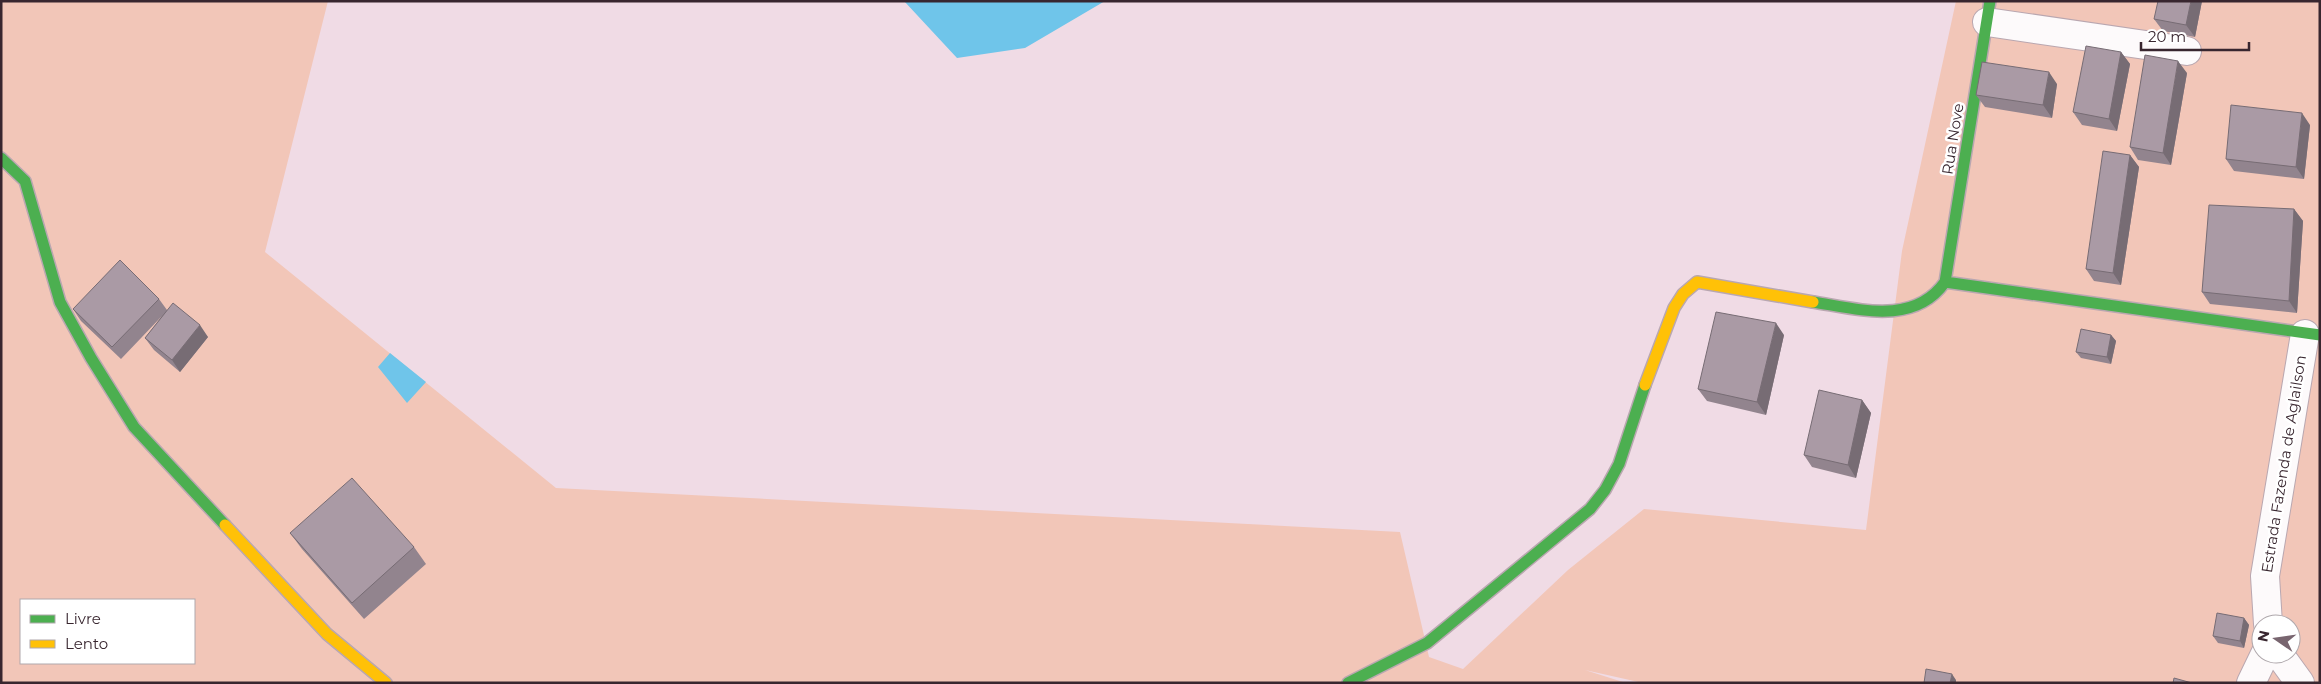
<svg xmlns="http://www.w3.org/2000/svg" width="2321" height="684" viewBox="0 0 2321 684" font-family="Montserrat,sans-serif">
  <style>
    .green { fill: #f2c6b8; fill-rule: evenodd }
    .water { fill: #6fc5ea }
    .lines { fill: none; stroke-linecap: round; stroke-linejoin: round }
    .street-casing { stroke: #b9a7b0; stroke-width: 30 }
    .fast-casing { stroke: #b9a7b0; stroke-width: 14 }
    .slow-casing { stroke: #b9a7b0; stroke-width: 14 }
    .street { stroke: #fdfafb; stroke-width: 28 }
    .fast { stroke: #4caf50; stroke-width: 11 }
    .slow { stroke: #ffc107; stroke-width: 11 }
    .wall { fill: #92848e }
    .shaded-wall { fill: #776c74 }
    .building { fill: #aa9aa5; stroke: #776c74 }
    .labels { text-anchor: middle; stroke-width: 5; stroke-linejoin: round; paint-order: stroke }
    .street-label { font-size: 15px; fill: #38262f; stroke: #fff }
  </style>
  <rect width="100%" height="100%" fill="#f0dbe5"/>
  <!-- green -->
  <path class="green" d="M1,1H328L265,252L556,488L1400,532L1429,657L1463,669L1568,570L1644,509L1866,530L1902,251L1956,1H2320V683H1643L1585,670L1626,683H1ZM21,600H194V663H21ZM2261,624H2291V654H2261Z"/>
  <!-- water -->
  <path class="water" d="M904,1H1105L1025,48L957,58Z
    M390,353L426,382L407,403L378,367Z"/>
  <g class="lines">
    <!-- street casing -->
    <g class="street-casing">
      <path id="street" d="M1987,22L2187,51
        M2268,624L2265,576L2305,334
        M2279,654L2300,683
        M2251,683L2265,654"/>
    </g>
    <!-- fast casing -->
    <g class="fast-casing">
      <path id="fast" d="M1,158L25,181L60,302L91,358L134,427L225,525
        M1945,282L2320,335
        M1813,302C1858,309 1914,326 1945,282L1990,1
        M1348,683L1427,643L1590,509L1605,490L1619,464L1645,385"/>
    </g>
    <!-- slow casing -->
    <g class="slow-casing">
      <path id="slow" d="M1645,385L1674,308L1683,294L1697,282L1813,302
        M225,525L327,634L386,683"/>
    </g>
    <!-- street -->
    <use href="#street" class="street"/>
    <!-- fast -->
    <use href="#fast" class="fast"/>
    <!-- slow -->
    <use href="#slow" class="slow"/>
  </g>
  <!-- wall -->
  <path class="wall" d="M2202,1L2195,37L2163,31L2154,19Z
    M2121,52L2130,64L2117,131L2082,125L2073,112Z
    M2187,73L2171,165L2138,160L2130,147Z
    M2057,84L2052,118L1985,107L1976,95Z
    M2310,125L2304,179L2234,171L2226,159Z
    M2130,155L2139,167L2121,285L2094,281L2086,269Z
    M2294,209L2303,221L2297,313L2210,304L2202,292Z
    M159,299L167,310L208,337L180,372L154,350L145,338L162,316L121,359L81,321L73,309Z
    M1784,335L1766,415L1707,401L1698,389Z
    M2111,335L2116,341L2111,364L2081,358L2076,352Z
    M1862,400L1871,413L1856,478L1812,467L1804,455Z
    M290,533L414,547L426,564L364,619L302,549Z
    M2244,618L2249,625L2244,648L2218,643L2213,636Z"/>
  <!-- shaded-wall -->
  <path class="shaded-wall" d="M2191,1H2202L2195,37L2186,25Z
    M2121,52L2130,64L2117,131L2109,119Z
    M2178,61L2187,73L2171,165L2163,153Z
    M2049,72L2057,84L2052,118L2043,105Z
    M2302,113L2310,125L2304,179L2296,167Z
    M2130,155L2139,167L2121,285L2113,273Z
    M2294,209L2303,221L2297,313L2289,301Z
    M1776,323L1784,335L1766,415L1757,402Z
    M200,325L208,337L180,372L172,360Z
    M2111,335L2116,341L2111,364L2107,357Z
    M1862,400L1871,413L1856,478L1848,465Z
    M2244,618L2249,625L2244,648L2240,641Z
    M1952,674L1956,680V683H1950Z"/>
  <!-- building -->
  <path class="building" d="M2158,1H2191L2186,25L2154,19Z
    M2086,46L2121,52L2109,119L2073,112Z
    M2145,55L2178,61L2163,153L2130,147Z
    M1982,62L2049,72L2043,105L1976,95Z
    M2231,105L2302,113L2296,167L2226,159Z
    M2103,151L2130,155L2113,273L2086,269Z
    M2209,205L2294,209L2289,301L2202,292Z
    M120,260L159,299L112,347L73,309Z
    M173,303L200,325L172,360L145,338Z
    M1716,312L1776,323L1757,402L1698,389Z
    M2081,329L2111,335L2107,357L2076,352Z
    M1819,390L1862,400L1848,465L1804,455Z
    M352,478L414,547L352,603L290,533Z
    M2217,613L2244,618L2240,641L2213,636Z
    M1926,669L1952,674L1950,683H1924Z
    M2174,678L2192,683H2173Z"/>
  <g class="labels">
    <!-- street labels -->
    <g class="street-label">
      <text transform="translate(1953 139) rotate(-81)" y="5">Rua Nove</text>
      <text transform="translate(2284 464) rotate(-81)" y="5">Estrada Fazenda de Aglailson</text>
    </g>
  </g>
  <!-- border -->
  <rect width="2321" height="684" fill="none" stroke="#38262f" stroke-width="5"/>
  <!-- legend -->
  <rect x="20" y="599" width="175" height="65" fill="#ffffff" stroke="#afa8ac"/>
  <rect x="30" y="615" width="25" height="8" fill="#4caf50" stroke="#afa8ac"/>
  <text x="65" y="624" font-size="15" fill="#38262f">Livre</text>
  <rect x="30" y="640" width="25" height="8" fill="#ffc107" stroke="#afa8ac"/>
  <text x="65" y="649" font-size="15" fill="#38262f">Lento</text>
  <!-- north arrow -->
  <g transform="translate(2276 639) rotate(283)"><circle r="24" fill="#ffffff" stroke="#afa8ac"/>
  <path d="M0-4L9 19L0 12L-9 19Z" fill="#78656f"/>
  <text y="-8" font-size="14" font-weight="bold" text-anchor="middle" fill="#38262f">N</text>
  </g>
  <!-- scale -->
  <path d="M2141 42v8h108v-8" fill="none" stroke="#38262f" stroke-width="2.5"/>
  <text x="2148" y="42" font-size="15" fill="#38262f" stroke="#ffffff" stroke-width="4" paint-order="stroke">20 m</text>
</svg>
